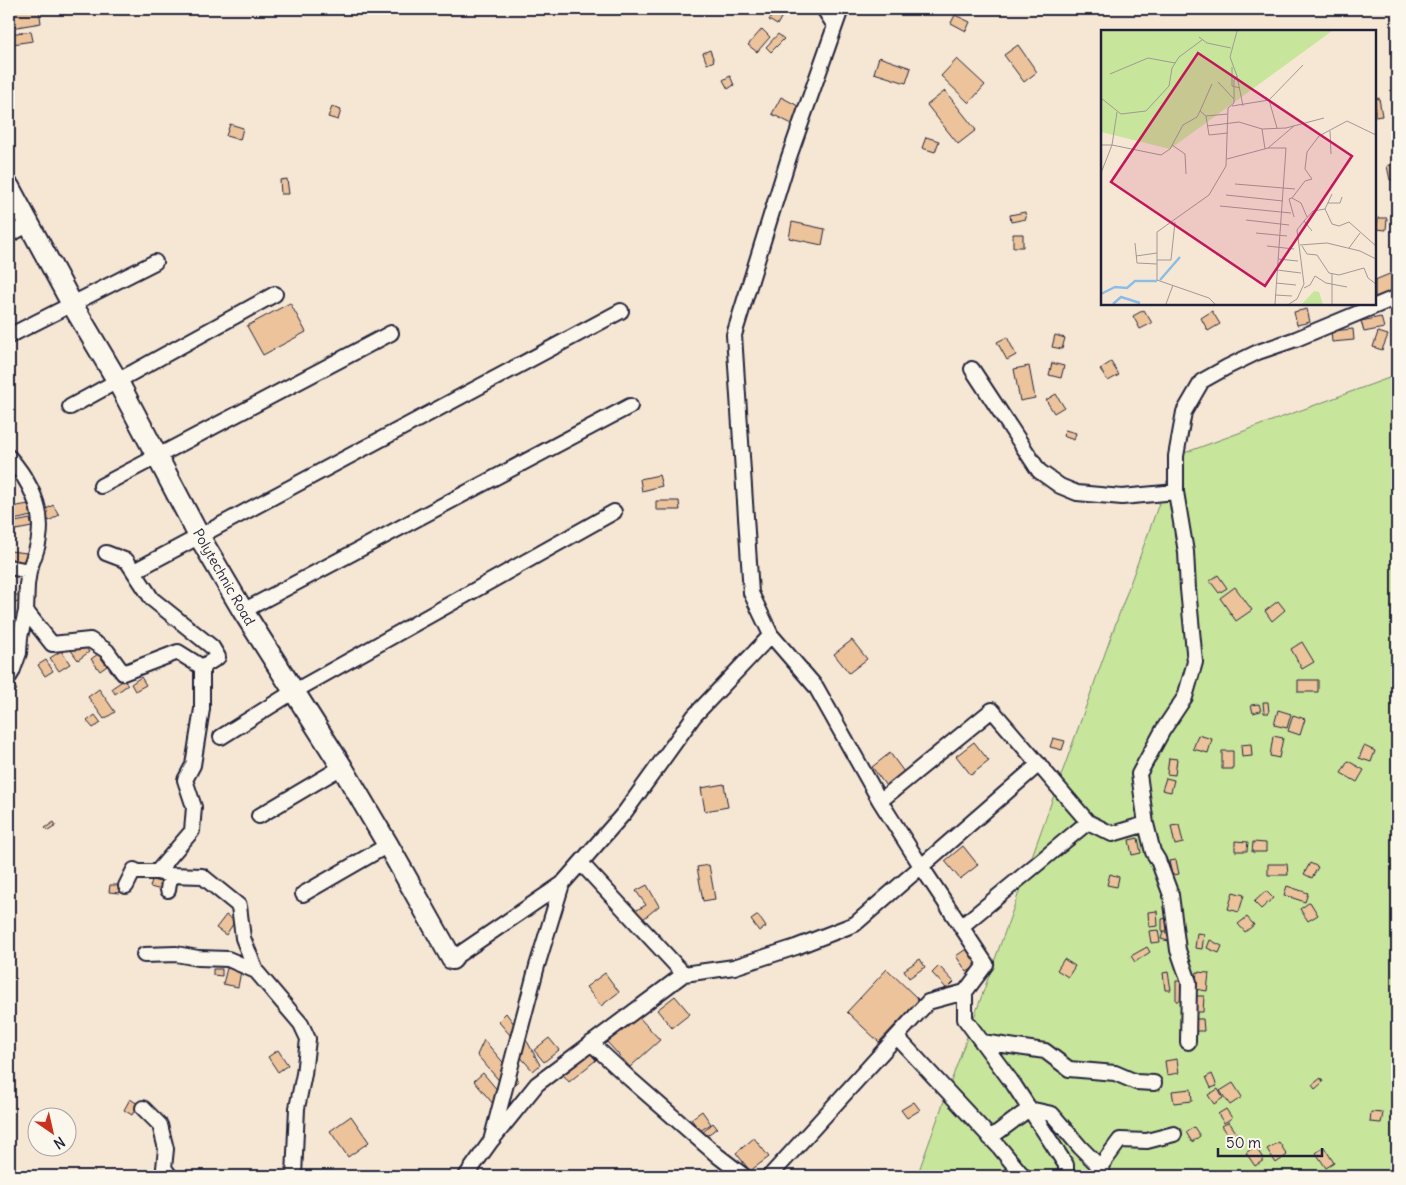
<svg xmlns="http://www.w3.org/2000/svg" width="1406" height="1185" viewBox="0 0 1406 1185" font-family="Delius,sans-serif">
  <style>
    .green { fill: #c8e59c; stroke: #75846c }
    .building { fill: #ecc39b; stroke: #22223b }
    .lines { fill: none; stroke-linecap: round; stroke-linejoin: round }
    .street-casing { stroke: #22223b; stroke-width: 18 }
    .secondary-casing { stroke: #22223b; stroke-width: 24 }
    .street { stroke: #fbf7ec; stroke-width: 14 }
    .secondary { stroke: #fbf7ec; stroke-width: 20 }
    .labels { text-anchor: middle; stroke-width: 4; stroke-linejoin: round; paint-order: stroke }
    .street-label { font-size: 14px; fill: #22223b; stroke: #fbf7ec }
    .inset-river { fill: none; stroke: #8abee7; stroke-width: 2.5 }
    .inset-road { fill: none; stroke: #a19897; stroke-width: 1 }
    .view { fill: #c2185b; fill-opacity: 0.15; stroke: #c2185b; stroke-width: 2.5 }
    .inset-edge { fill: none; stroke: #22223b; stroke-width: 2.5 }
  </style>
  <rect width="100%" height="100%" fill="#f6e7d4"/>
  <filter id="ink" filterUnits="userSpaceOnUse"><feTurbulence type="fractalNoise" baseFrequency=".02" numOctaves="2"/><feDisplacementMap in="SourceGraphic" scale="10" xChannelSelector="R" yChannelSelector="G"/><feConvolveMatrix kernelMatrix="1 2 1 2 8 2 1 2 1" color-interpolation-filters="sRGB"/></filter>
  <g filter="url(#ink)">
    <!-- green -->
    <path class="green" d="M1397,375V1176H917L1176,456Z"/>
    <!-- building -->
    <path class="building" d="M9,9H39L41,23L11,28Z
      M776,9H786L777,25L769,20Z
      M955,15L970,22L966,31L951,23Z
      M762,29L770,37L757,52L748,45Z
      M31,31L33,41L12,44L10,34Z
      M778,34L784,39L771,52L766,47Z
      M1018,45L1037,72L1024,82L1004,55Z
      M710,50L714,61L707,64L703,53Z
      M879,57L911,68L906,83L874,73Z
      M957,59L985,85L969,103L941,76Z
      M730,76L734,85L728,89L723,80Z
      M945,91L976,130L958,144L927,105Z
      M781,97L802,108L794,125L772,114Z
      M1379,98L1382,116L1375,117V99Z
      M332,107L341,110L338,120L328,117Z
      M230,124L243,128L240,140L226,136Z
      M926,137L939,141L935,152L922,148Z
      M1397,163V179L1390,180L1387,166Z
      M287,179L289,194H281L280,180Z
      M1025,212L1026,219L1011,222L1010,215Z
      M1378,218H1387L1386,230L1377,229Z
      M792,222L825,229L822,245L789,238Z
      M1013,234H1023V247H1013Z
      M1397,271V289L1375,297V280Z
      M290,303L306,332L263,355L247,326Z
      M1307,309L1310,322L1297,325L1294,312Z
      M1144,310L1152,323L1140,329L1133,316Z
      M1212,311L1220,324L1208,331L1201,318Z
      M1381,317L1384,328L1364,332L1361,321Z
      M1353,329L1354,340L1332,342L1331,331Z
      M1378,332L1388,335L1382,350L1373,347Z
      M1055,335L1065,338L1062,349L1052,347Z
      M1007,337L1016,355L1007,360L997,342Z
      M1111,362L1119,375L1108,381L1100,369Z
      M1052,363L1064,366L1061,378L1049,375Z
      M1029,366L1035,398L1020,401L1014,369Z
      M1056,394L1064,407L1054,413L1046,400Z
      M1065,430L1076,433L1074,440L1063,436Z
      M659,475L662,486L642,491L640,479Z
      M656,501H679L680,510H656Z
      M29,504L31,516L14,520L11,507Z
      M53,505L59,515L49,521L43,511Z
      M30,519L32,527L16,530L15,522Z
      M10,551L27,553L26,565L9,563Z
      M1218,575L1227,588L1219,593L1210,581Z
      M10,586L20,600L13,605L9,600Z
      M1235,587L1252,610L1236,621L1220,598Z
      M1278,601L1285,610L1272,621L1265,611Z
      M852,640L867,659L849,673L834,654Z
      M81,641L89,652L78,660L70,649Z
      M1302,642L1314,662L1302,669L1291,649Z
      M61,651L70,664L59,671L50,658Z
      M98,654L107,666L100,671L91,659Z
      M46,660L53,671L45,676L38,665Z
      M141,677L146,685L135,691L131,684Z
      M124,680L128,685L115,694L112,688Z
      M1298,680H1318V692H1298Z
      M14,685L17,690L11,694L9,688Z
      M99,689L115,712L104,719L88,697Z
      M1263,702H1268L1269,713H1264Z
      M1259,704L1261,711L1253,713L1251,705Z
      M1278,710L1291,714L1287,728L1274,725Z
      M95,715L101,723L93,728L87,721Z
      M1293,715L1305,719L1300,735L1288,731Z
      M1198,735L1212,739L1208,753L1193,749Z
      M1273,736L1283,738L1279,758L1270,756Z
      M1053,738L1065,741L1062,750L1050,747Z
      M974,742L989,761L971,775L956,756Z
      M1251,744L1252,756L1242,757L1241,745Z
      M1364,746L1375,751L1371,762L1359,758Z
      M1222,751H1233V769H1222Z
      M890,753L904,772L886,786L872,767Z
      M1169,758L1177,759L1175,775L1167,774Z
      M1348,761L1364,770L1357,782L1341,773Z
      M1166,778L1174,780L1171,792L1162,790Z
      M724,784L728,807L705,811L701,788Z
      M54,822L56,826L48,831L45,828Z
      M1179,825L1183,843L1175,845L1171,826Z
      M1138,838L1141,853L1132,855L1129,840Z
      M1235,841L1248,842L1247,851H1235Z
      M1253,842L1266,843V852H1252Z
      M963,846L978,865L960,879L945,861Z
      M1176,860L1179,874L1172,875L1169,861Z
      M1310,863L1318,867L1312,878L1304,874Z
      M1268,864H1287L1288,875H1268Z
      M709,865L715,899L703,901L697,867Z
      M1110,874L1119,877L1117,887L1107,885Z
      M152,880L164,883L162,890L150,887Z
      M110,885H121L120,893L109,892Z
      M647,885L659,906L642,920L635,911L646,905L636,891Z
      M1287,886L1308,893L1305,902L1284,895Z
      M1266,891L1273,898L1261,909L1254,902Z
      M1233,892L1244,895L1239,912L1228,909Z
      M1310,902L1318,915L1308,921L1300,909Z
      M1157,911L1158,926L1149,927L1148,912Z
      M226,915L235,921L226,935L216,928Z
      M758,915L766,927L759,931L751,920Z
      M1247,917L1254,925L1245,932L1238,924Z
      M1168,918L1169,931H1162V919Z
      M1158,930L1160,942L1151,943L1149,931Z
      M1163,932L1174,935L1172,942L1161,939Z
      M1197,933L1204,934L1202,949L1195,948Z
      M1210,940L1222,946L1219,953L1207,948Z
      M969,947L980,964L967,972L956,956Z
      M1147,947L1150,952L1135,962L1131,956Z
      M920,959L925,967L909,978L904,970Z
      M1064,959L1075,966L1068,977L1057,970Z
      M939,966L954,982L947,989L932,973Z
      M227,968L241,971L238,987L223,984Z
      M213,969H222V976L213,975Z
      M887,969L919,1000L879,1042L847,1012Z
      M1168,972L1171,990H1165L1163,973Z
      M1197,972L1209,973L1207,991L1195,989Z
      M605,973L619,992L601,1006L586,987Z
      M1176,981H1184V1001H1176Z
      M675,996L690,1014L672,1028L657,1010Z
      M1196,996H1204L1203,1012H1195Z
      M506,1013L528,1043L540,1065L533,1071L517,1053L522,1049L498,1021Z
      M636,1014L660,1040L630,1067L606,1041Z
      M1195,1019H1203L1204,1031H1196Z
      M549,1038L559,1050L544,1062L534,1050Z
      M484,1040L519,1081L508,1091L477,1055Z
      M278,1050L288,1065L278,1072L268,1057Z
      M588,1051L596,1060L569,1082L561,1072Z
      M1177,1059L1179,1073L1167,1075L1165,1061Z
      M483,1073L504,1098L494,1105L474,1081Z
      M1212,1074L1217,1086L1211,1088L1206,1077Z
      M1321,1078L1323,1082L1315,1089L1312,1085Z
      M1233,1083L1242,1097L1230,1105L1220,1091Z
      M1191,1089L1192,1101L1174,1103L1172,1091Z
      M1218,1089L1223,1098L1214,1104L1208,1095Z
      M130,1099L138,1104L132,1115L124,1110Z
      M914,1102L920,1110L907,1118L901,1110Z
      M1226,1109L1232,1118L1224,1123L1218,1114Z
      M702,1111L711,1124L700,1131L691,1119Z
      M1371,1112L1383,1113L1381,1123L1370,1122Z
      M351,1116L369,1142L348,1157L330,1131Z
      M1229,1122L1238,1135L1232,1140L1222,1126Z
      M713,1123L717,1128L705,1137L702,1133Z
      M1194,1127L1200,1136L1192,1142L1186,1132Z
      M754,1138L769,1157L750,1171L736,1153Z
      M1279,1142L1287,1155L1276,1163L1267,1149Z
      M1255,1146L1264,1160L1255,1166L1246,1153Z
      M1324,1147L1334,1163L1326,1168L1316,1153Z"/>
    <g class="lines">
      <!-- street casing -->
      <g class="street-casing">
        <path id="street" d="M824,9L835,26
          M841,9L789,157L734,335L751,593L771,635L816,687L880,801L921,866L986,964L965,992V1019L1014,1085L1066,1165V1176
          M9,235L29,224
          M9,336L155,262
          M972,369L1039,471L1060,486L1077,493L1122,497L1176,492
          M70,407L275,294
          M9,457C28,479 44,508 39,538C38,549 32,561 29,571
          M101,486L391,333
          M106,553L127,561L152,599L212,647L218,657L202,667
          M9,567L29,571L27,585L26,611L20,637L19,653L12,672L9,677
          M138,569L621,311
          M26,611L52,644L90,640L107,651L123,673L178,652L202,667V709L193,765L185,780L194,807L192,831L157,872L170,875L202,876L239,906L243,938L256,971L301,1024L308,1039L304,1074L297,1108L294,1176
          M243,611L630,406
          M221,737L293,692L614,512
          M880,801L992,710L1088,822
          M259,816L342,767
          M1146,824L1153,852L1158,860L1171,895L1178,950L1189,982L1188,1042
          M126,886L134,870L138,872H157
          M168,890L170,875
          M303,894L388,845
          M962,926L1088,822L1112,834L1146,824L1139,774L1163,730L1185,697L1195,662L1188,589L1186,552L1176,492V456L1184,412L1202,381L1227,367L1258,352L1296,339L1397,297
          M144,955L176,954L198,958L228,959L256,971
          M452,959L562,884
          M684,974L734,967L796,947L855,924L1039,764
          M897,1037L1000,1148L1023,1176
          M982,1042L1045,1051L1069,1069L1115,1073L1136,1082L1154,1083
          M591,1043L630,1079L718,1156L744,1176
          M143,1108L160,1125L166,1149L164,1168L170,1176
          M990,1138L1029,1109L1052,1114L1080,1147L1100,1167L1104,1176
          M491,1141L537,966L562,884L625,812L694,716L771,635
          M1100,1167L1120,1140L1147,1141L1174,1134
          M466,1176L491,1141L537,1084L684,974L581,863
          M770,1176L928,1002L965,992"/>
      </g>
      <!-- secondary casing -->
      <g class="secondary-casing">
        <path id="secondary" d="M9,187L72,304L117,380L199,536L243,611L342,767L388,845L452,959"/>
      </g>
      <!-- street -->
      <use href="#street" class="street"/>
      <!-- secondary -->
      <use href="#secondary" class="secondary"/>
    </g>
  </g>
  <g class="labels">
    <!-- street labels -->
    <g class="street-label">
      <text transform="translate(224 577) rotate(60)" y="5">Polytechnic Road</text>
    </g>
  </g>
  <!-- overview -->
  <g transform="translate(1101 30)">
    <rect width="275" height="275" fill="#f6e7d4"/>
    <path d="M0,1H231L69,119L0,102ZM213,261L218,262L222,274H201Z" fill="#c8e59c"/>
    <path class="inset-river" d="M59,250L79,227M0,264L14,257L26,258L34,251H56M12,274L20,267L39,273"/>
    <path class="inset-road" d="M98,7L106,13L130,18M131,37V56L139,58M9,44L47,28L74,33M136,46L142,76M117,52L133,69M0,68L20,84L45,81L68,56L71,38L78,27L101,10M168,70L176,98M131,76L168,70L202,35M99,81L111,54M16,82L11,115L60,125L69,119L82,95L96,87L99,81L105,86L127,84M105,86L108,105L127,103M106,96L138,92L161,99M229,101L230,124M0,115H11L0,143M71,115L84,124L85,144M167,118H185L174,274M164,119L161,99L185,98L223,88M126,129L167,118L193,96M134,154L194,159M125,165L182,171M191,168L188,169L193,187M227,173H239L241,167M119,176L190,183M224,179L231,164M206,187L200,173L191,168L204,151L211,149L204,139L206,122L218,106L246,91L275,105M145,190L188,195M211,201L203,191L212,181L224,179L231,194L238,196L248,192L275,216M155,203L186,206M34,213L36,233L56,234M199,215L226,213L259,221L275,229M166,216L193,219M201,216L206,224L216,225L228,243L238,245L263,238L267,248L275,254M248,218L259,203M35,226L56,223M177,229L197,231M56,230H70L74,192M176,240L200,243M175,253L195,255M203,258L209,255L214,246L225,253L246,257M174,265L191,266M65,274L72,255M114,274L108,268L56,250V202L108,165L125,136L127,78L133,73V50L136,46L129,27L136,1M188,274L196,269L203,254L196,200L203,191M231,274V244"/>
    <path class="view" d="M97,23L251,126L164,256L10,152Z"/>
    <rect width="275" height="275" class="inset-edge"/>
  </g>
  <!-- margin -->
  <rect width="1406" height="1185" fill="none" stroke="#fbf7ec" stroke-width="30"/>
  <rect x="15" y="15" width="1376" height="1155" fill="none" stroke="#22223b" stroke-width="2" filter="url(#ink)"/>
  <!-- north arrow -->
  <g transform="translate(52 1132) rotate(146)"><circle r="24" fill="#fbf7ec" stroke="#a4a2a5"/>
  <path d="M0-4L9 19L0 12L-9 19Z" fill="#c8321e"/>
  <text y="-8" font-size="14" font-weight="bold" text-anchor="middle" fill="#22223b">N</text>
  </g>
  <!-- scale -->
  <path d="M1218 1148v8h104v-8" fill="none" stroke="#22223b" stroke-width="2.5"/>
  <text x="1226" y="1148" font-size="15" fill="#22223b" stroke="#fbf7ec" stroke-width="4" paint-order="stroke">50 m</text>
</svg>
